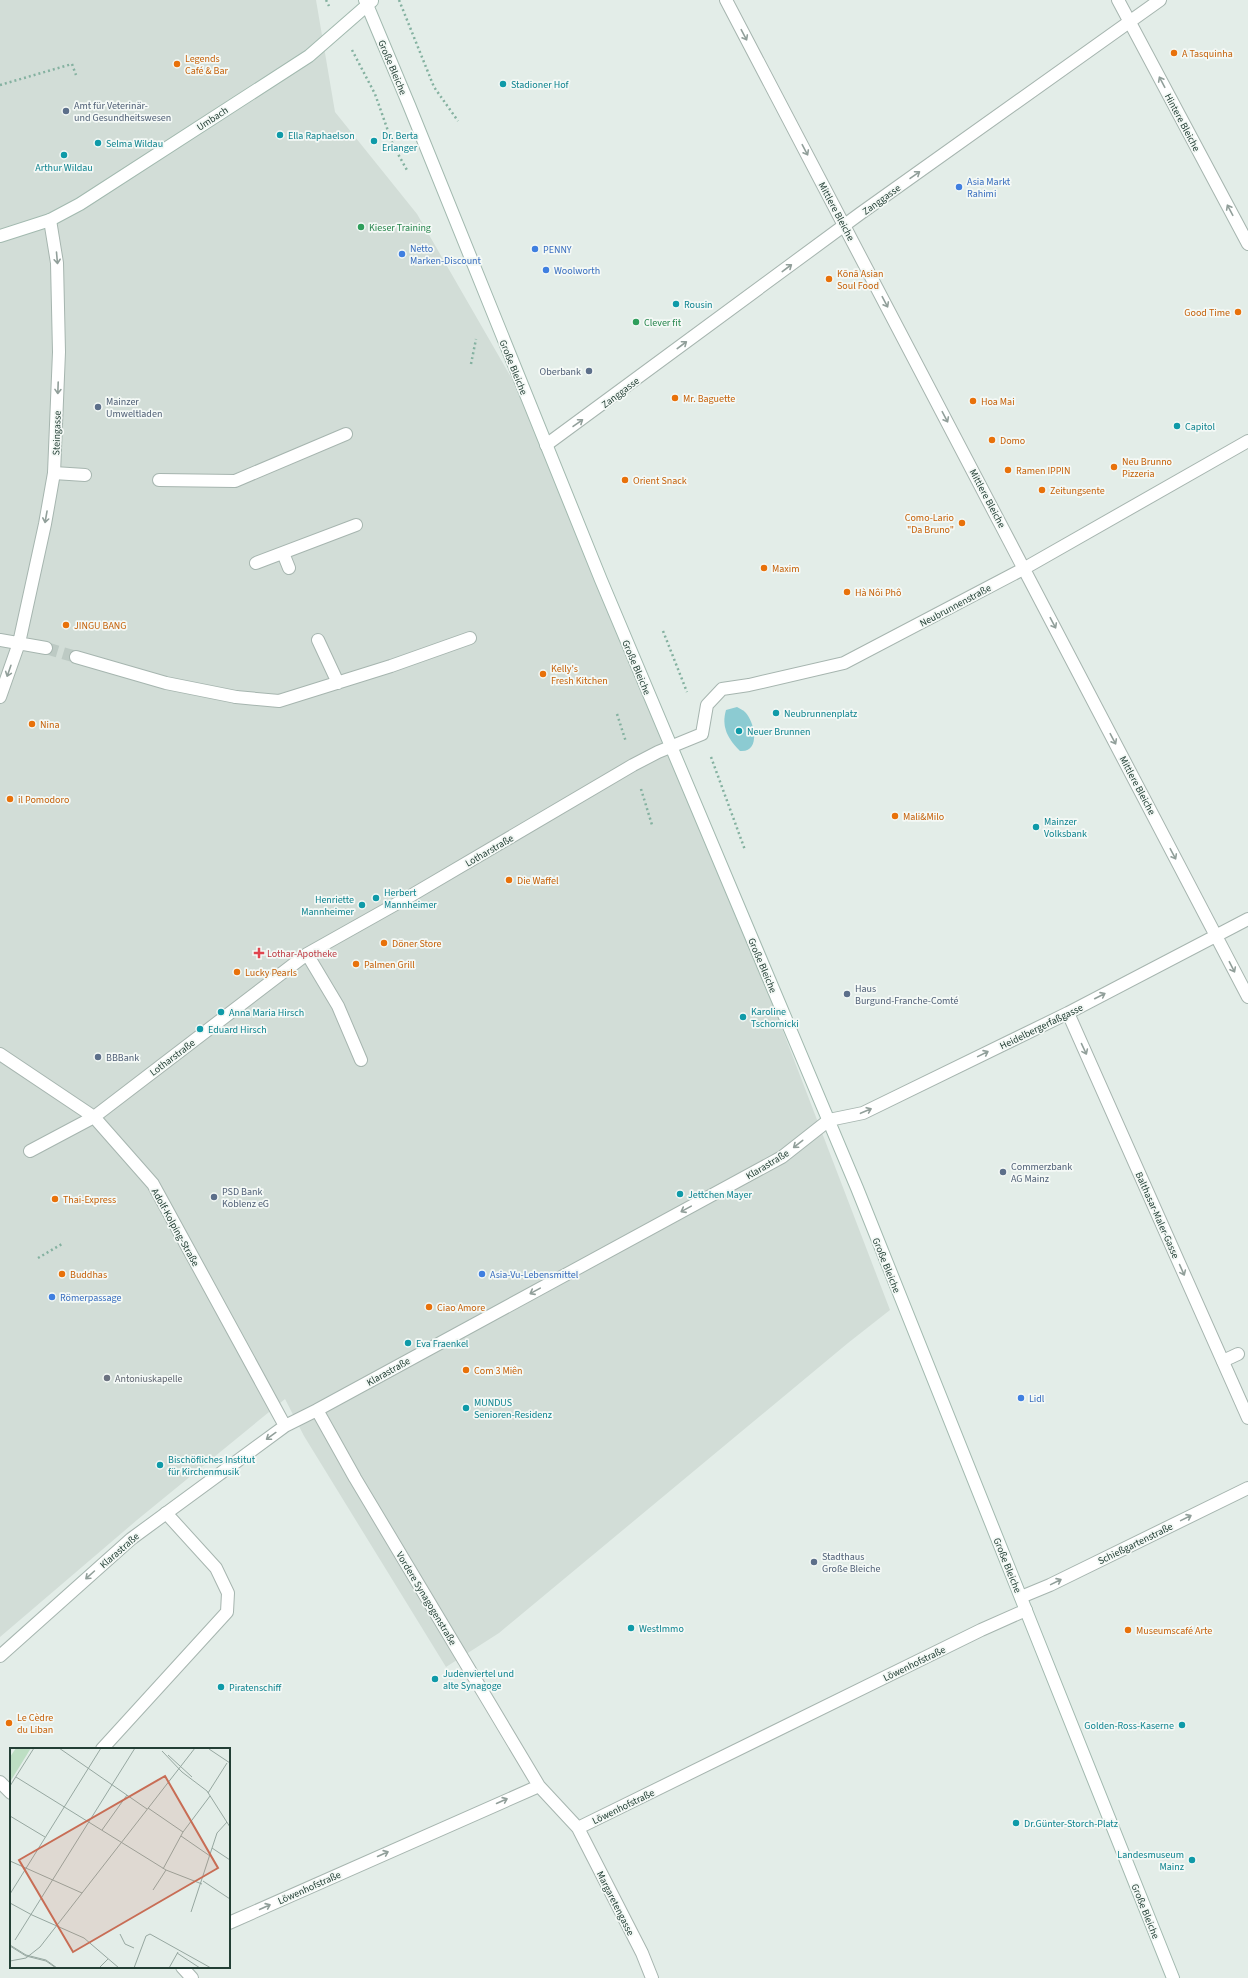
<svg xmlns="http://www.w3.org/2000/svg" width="1248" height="1978" viewBox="0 0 1248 1978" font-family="'Source Sans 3',sans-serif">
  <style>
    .built { fill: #d2ddd7 }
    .water { fill: #8ccbd2 }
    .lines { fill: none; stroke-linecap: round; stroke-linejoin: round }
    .street-tunnel { stroke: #bdcac4; stroke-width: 12; stroke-dasharray: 12 6; stroke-linecap: butt }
    .lane-casing { stroke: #a6b5af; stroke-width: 14 }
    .street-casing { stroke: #a6b5af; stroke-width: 14 }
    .secondary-casing { stroke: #a2b9af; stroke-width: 14 }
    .path { stroke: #84b1a0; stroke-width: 2.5; stroke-dasharray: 2 3; stroke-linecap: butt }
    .lane { stroke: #fff; stroke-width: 12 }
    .street { stroke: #fff; stroke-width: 12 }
    .secondary { stroke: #fff; stroke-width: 12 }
    .oneway { stroke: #919f9a }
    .food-dot { fill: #e8710a; stroke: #f4f9f6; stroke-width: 1.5 }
    .culture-dot { fill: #0f9aa8; stroke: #f4f9f6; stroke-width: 1.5 }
    .service-dot { fill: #5c6f8a; stroke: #f4f9f6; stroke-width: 1.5 }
    .shop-dot { fill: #3f7fe0; stroke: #f4f9f6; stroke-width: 1.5 }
    .leisure-dot { fill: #2e9e5b; stroke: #f4f9f6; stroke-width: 1.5 }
    .health-dot { fill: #e0444e; stroke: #f4f9f6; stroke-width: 1.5 }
    .worship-dot { fill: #6b7280; stroke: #f4f9f6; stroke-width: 1.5 }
    .labels { text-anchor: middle; stroke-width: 3.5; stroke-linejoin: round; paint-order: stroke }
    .food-label { font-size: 10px; fill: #c56008; stroke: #f4f9f6; text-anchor: start }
    .street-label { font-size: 10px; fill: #233f35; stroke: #f4f9f6 }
    .culture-label { font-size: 10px; fill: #0d838f; stroke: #f4f9f6; text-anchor: start }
    .service-label { font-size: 10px; fill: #4e5e75; stroke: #f4f9f6; text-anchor: start }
    .shop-label { font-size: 10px; fill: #366cbe; stroke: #f4f9f6; text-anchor: start }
    .leisure-label { font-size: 10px; fill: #27864d; stroke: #f4f9f6; text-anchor: start }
    .health-label { font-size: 10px; fill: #be3a42; stroke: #f4f9f6; text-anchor: start }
    .worship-label { font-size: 10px; fill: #5b616d; stroke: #f4f9f6; text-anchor: start }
    .inset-road { fill: none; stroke: #96a7a0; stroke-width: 1 }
    .view { fill: #c86d55; fill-opacity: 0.15; stroke: #c86d55; stroke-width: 2 }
    .inset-edge { fill: none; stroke: #233f35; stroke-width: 2 }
  </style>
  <rect width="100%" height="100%" fill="#e3ede8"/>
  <!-- built -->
  <path class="built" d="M0,0H316L335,112L417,214L546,438L674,747L890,1310L848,1343L499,1633L446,1667L304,1436L285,1399L137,1520L0,1637Z"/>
  <!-- water -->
  <path class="water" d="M737,707C739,708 743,710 745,712C755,722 761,753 740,751C728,739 721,727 726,710Z"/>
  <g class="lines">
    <!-- street-tunnel -->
    <path class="street-tunnel" d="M46,648L76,657"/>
    <!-- lane casing -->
    <g class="lane-casing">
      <path id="lane" d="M54,473L85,475
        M159,480L235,481L346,434
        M283,553L289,568
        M256,563L356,525
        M318,640L338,683
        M236,697L279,701L391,666L470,638
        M1223,1361L1238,1354
        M102,1749L227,1612L228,1593L216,1568L166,1513"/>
    </g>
    <!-- street casing -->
    <g class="street-casing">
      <path id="street" d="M726,0L1248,997
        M1118,0L1248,244
        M546,445L861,213L1160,0
        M0,640L46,648
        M76,657L166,683L236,697
        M0,697L19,643L45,524L54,473L59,352L57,263L50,220
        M307,954L338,1006L361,1060
        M1068,1013L1248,1418
        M0,1054L94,1117L153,1184L285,1426
        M30,1151L94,1117L307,954L412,895L633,765L658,752L702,734L707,705L722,689L749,685L844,663L1025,568L1248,441
        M317,1410L355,1478L539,1786L578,1828L981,1630L1026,1610
        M1021,1597L1050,1585L1248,1488
        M0,1656L131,1539L285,1426L317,1410L782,1157L829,1120L863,1113L1068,1013L1248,919
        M0,1782L11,1793
        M578,1828L642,1953L652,1978
        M229,1923L539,1786
        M182,1967L192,1978"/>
    </g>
    <!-- secondary casing -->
    <g class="secondary-casing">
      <path id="secondary" d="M365,0L409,105L601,580L857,1188L1173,1978
        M0,236L50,220L80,204L309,56L372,1"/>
    </g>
    <!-- path -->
    <path class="path" d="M326,0L329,6
      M399,0L434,87L458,121
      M352,50L375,94L393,145L408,172
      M0,85L72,64L76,75
      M471,364L476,339
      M663,631L687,692
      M617,714L626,742
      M711,757L745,850
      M641,789L652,825
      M38,1258L62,1244"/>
    <!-- lane -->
    <use href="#lane" class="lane"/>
    <!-- street -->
    <use href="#street" class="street"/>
    <!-- secondary -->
    <use href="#secondary" class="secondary"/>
  </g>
  <!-- one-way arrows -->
  <defs><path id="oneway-shaft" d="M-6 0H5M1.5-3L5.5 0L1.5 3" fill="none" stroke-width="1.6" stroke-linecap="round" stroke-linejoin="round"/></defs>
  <g class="oneway">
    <use href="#oneway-shaft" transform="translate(744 35) rotate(62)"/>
    <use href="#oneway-shaft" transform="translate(1162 82) rotate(-118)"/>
    <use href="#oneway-shaft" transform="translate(805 150) rotate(62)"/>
    <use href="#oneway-shaft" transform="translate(915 175) rotate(-35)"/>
    <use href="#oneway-shaft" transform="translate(1230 210) rotate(-118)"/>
    <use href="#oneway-shaft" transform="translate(57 258) rotate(85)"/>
    <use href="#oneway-shaft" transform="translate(787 268) rotate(-37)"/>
    <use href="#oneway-shaft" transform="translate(885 302) rotate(62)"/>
    <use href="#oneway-shaft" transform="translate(682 345) rotate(-37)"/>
    <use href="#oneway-shaft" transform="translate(58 388) rotate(92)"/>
    <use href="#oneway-shaft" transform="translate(945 417) rotate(62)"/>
    <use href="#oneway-shaft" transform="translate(578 423) rotate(-35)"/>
    <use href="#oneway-shaft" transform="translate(46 517) rotate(100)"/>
    <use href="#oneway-shaft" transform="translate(1053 623) rotate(62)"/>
    <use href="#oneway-shaft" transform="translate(9 671) rotate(109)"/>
    <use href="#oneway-shaft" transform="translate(1113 739) rotate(62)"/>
    <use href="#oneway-shaft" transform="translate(1173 854) rotate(62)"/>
    <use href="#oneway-shaft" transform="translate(1232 967) rotate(63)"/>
    <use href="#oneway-shaft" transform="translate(1100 996) rotate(-27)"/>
    <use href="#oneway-shaft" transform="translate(1084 1049) rotate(65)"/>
    <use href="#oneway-shaft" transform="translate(983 1054) rotate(-26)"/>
    <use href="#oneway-shaft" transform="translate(866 1111) rotate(-23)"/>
    <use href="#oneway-shaft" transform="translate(798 1144) rotate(142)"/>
    <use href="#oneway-shaft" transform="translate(686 1209) rotate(151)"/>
    <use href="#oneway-shaft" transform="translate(1182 1270) rotate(66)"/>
    <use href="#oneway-shaft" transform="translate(535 1291) rotate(151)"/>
    <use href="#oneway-shaft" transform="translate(271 1436) rotate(144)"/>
    <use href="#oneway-shaft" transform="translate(1186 1518) rotate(-26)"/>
    <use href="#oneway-shaft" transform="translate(90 1575) rotate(138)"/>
    <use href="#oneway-shaft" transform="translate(1056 1582) rotate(-26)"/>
    <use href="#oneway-shaft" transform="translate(502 1801) rotate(-24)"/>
    <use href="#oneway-shaft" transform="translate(383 1854) rotate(-24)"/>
    <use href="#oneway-shaft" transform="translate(265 1907) rotate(-24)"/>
  </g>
  <!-- markers -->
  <g class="food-dot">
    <circle cx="1174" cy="53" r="4"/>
    <circle cx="177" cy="64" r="4"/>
    <circle cx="829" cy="279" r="4"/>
    <circle cx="1238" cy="312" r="4"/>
    <circle cx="675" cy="398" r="4"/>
    <circle cx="973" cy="401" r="4"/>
    <circle cx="992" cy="440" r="4"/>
    <circle cx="1114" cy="467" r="4"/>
    <circle cx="1008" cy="470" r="4"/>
    <circle cx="625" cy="480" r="4"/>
    <circle cx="1042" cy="490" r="4"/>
    <circle cx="962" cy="523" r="4"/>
    <circle cx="764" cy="568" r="4"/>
    <circle cx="847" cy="592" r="4"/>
    <circle cx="66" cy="625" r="4"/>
    <circle cx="543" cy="674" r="4"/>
    <circle cx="32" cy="724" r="4"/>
    <circle cx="10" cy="799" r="4"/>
    <circle cx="895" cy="816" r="4"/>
    <circle cx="509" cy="880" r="4"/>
    <circle cx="384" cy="943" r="4"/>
    <circle cx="356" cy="964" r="4"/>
    <circle cx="237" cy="972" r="4"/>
    <circle cx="55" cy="1199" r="4"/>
    <circle cx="62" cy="1274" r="4"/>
    <circle cx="429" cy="1307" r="4"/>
    <circle cx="466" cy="1370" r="4"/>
    <circle cx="1128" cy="1630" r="4"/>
    <circle cx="9" cy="1723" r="4"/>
  </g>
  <g class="culture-dot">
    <circle cx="503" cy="84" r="4"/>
    <circle cx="280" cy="135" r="4"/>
    <circle cx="374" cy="141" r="4"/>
    <circle cx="98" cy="143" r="4"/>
    <circle cx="64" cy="155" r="4"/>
    <circle cx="676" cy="304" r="4"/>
    <circle cx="1177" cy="426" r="4"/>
    <circle cx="776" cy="713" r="4"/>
    <circle cx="739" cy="731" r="4"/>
    <circle cx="1036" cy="827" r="4"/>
    <circle cx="376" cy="898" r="4"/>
    <circle cx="362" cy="905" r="4"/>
    <circle cx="221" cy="1012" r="4"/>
    <circle cx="743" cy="1017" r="4"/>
    <circle cx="200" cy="1029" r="4"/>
    <circle cx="680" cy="1194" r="4"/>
    <circle cx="408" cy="1343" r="4"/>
    <circle cx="466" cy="1408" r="4"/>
    <circle cx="160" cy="1465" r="4"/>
    <circle cx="631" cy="1628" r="4"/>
    <circle cx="435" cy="1679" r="4"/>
    <circle cx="221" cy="1687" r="4"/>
    <circle cx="1182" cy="1725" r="4"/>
    <circle cx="1016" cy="1823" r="4"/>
    <circle cx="1192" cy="1860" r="4"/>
  </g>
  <g class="service-dot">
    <circle cx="66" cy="111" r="4"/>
    <circle cx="589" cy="371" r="4"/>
    <circle cx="98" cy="407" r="4"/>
    <circle cx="847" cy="994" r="4"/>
    <circle cx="98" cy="1057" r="4"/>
    <circle cx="1003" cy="1172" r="4"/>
    <circle cx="214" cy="1197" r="4"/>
    <circle cx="814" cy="1562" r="4"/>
  </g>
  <g class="shop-dot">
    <circle cx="959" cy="187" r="4"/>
    <circle cx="535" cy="249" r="4"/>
    <circle cx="402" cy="254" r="4"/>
    <circle cx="546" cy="270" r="4"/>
    <circle cx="482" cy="1274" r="4"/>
    <circle cx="52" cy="1297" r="4"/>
    <circle cx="1021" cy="1398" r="4"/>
  </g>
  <g class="leisure-dot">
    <circle cx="361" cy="227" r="4"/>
    <circle cx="636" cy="322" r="4"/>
  </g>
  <path class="health-dot" d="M257 947h4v4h4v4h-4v4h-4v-4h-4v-4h4z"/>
  <circle class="worship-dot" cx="107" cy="1378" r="4"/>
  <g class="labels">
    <!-- food labels -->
    <g class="food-label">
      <text x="1182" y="57">A Tasquinha</text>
      <text x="185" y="62">Legends<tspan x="185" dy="12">Café &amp; Bar</tspan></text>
      <text x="837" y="277">Kōnā Asian<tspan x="837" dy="12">Soul Food</tspan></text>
      <text x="1230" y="316" text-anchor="end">Good Time</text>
      <text x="683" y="402">Mr. Baguette</text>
      <text x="981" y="405">Hoa Mai</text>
      <text x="1000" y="444">Domo</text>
      <text x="1122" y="465">Neu Brunno<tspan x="1122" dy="12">Pizzeria</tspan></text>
      <text x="1016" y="474">Ramen IPPIN</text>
      <text x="633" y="484">Orient Snack</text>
      <text x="1050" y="494">Zeitungsente</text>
      <text x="954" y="521" text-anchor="end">Como-Lario<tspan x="954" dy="12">"Da Bruno"</tspan></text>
      <text x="772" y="572">Maxim</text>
      <text x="855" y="596">Hà Nôi Phô</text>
      <text x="74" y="629">JINGU BANG</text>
      <text x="551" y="672">Kelly's<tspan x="551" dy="12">Fresh Kitchen</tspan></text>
      <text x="40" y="728">Nina</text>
      <text x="18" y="803">il Pomodoro</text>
      <text x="903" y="820">Mali&amp;Milo</text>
      <text x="517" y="884">Die Waffel</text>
      <text x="392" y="947">Döner Store</text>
      <text x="364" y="968">Palmen Grill</text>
      <text x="245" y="976">Lucky Pearls</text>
      <text x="63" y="1203">Thai-Express</text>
      <text x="70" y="1278">Buddhas</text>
      <text x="437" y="1311">Ciao Amore</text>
      <text x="474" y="1374">Com 3 Miên</text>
      <text x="1136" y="1634">Museumscafé Arte</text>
      <text x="17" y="1721">Le Cèdre<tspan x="17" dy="12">du Liban</tspan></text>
    </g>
    <!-- street labels -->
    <g class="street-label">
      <text transform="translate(393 67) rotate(67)" y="4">Große Bleiche</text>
      <text transform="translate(212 118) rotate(-33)" y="4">Umbach</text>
      <text transform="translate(1183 122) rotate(62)" y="4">Hintere Bleiche</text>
      <text transform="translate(881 199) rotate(-36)" y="4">Zanggasse</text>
      <text transform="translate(837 211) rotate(62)" y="4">Mittlere Bleiche</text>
      <text transform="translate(514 367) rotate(68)" y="4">Große Bleiche</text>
      <text transform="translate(620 392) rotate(-37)" y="4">Zanggasse</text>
      <text transform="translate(56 433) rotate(-88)" y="4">Steingasse</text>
      <text transform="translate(988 498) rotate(62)" y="4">Mittlere Bleiche</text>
      <text transform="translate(955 605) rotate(-28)" y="4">Neubrunnenstraße</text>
      <text transform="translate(637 667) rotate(67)" y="4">Große Bleiche</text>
      <text transform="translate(1138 785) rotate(62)" y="4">Mittlere Bleiche</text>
      <text transform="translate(489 850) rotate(-30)" y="4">Lotharstraße</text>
      <text transform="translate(763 965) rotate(67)" y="4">Große Bleiche</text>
      <text transform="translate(1041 1026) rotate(-26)" y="4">Heidelbergerfaßgasse</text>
      <text transform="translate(172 1057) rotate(-37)" y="4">Lotharstraße</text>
      <text transform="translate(767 1164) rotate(-31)" y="4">Klarastraße</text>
      <text transform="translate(1158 1215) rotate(66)" y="4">Balthasar-Maler-Gasse</text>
      <text transform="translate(176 1227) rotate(61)" y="4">Adolf-Kolping-Straße</text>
      <text transform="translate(887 1265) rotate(68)" y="4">Große Bleiche</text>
      <text transform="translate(388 1371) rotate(-29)" y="4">Klarastraße</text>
      <text transform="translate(1135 1543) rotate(-26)" y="4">Schießgartenstraße</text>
      <text transform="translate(119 1550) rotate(-41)" y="4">Klarastraße</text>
      <text transform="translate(1008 1565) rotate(68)" y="4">Große Bleiche</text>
      <text transform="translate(427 1598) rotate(59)" y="4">Vordere Synagogenstraße</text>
      <text transform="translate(914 1663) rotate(-26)" y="4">Löwenhofstraße</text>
      <text transform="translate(623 1806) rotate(-26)" y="4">Löwenhofstraße</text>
      <text transform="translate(309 1887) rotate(-24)" y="4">Löwenhofstraße</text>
      <text transform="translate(616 1903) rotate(63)" y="4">Margaretengasse</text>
      <text transform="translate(1146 1911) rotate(68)" y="4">Große Bleiche</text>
    </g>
    <!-- culture labels -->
    <g class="culture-label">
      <text x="511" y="88">Stadioner Hof</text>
      <text x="288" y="139">Ella Raphaelson</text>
      <text x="382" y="139">Dr. Berta<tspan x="382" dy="12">Erlanger</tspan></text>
      <text x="106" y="147">Selma Wildau</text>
      <text x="64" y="171" text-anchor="middle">Arthur Wildau</text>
      <text x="684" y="308">Rousin</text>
      <text x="1185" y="430">Capitol</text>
      <text x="784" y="717">Neubrunnenplatz</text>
      <text x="747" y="735">Neuer Brunnen</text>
      <text x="1044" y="825">Mainzer<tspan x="1044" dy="12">Volksbank</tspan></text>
      <text x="384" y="896">Herbert<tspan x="384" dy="12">Mannheimer</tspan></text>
      <text x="354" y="903" text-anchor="end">Henriette<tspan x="354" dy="12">Mannheimer</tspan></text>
      <text x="751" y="1015">Karoline<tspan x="751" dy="12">Tschornicki</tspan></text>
      <text x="229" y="1016">Anna Maria Hirsch</text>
      <text x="208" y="1033">Eduard Hirsch</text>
      <text x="688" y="1198">Jettchen Mayer</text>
      <text x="416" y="1347">Eva Fraenkel</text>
      <text x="474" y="1406">MUNDUS<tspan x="474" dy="12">Senioren-Residenz</tspan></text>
      <text x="168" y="1463">Bischöfliches Institut<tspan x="168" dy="12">für Kirchenmusik</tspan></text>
      <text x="639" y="1632">WestImmo</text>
      <text x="443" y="1677">Judenviertel und<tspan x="443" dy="12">alte Synagoge</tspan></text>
      <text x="229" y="1691">Piratenschiff</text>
      <text x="1174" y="1729" text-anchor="end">Golden-Ross-Kaserne</text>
      <text x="1024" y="1827">Dr.Günter-Storch-Platz</text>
      <text x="1184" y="1858" text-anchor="end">Landesmuseum<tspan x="1184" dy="12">Mainz</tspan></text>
    </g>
    <!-- service labels -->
    <g class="service-label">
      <text x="74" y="109">Amt für Veterinär-<tspan x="74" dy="12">und Gesundheitswesen</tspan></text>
      <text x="581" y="375" text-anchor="end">Oberbank</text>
      <text x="106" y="405">Mainzer<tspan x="106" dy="12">Umweltladen</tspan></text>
      <text x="855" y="992">Haus<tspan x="855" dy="12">Burgund-Franche-Comté</tspan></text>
      <text x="106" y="1061">BBBank</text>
      <text x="1011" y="1170">Commerzbank<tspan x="1011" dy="12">AG Mainz</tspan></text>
      <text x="222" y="1195">PSD Bank<tspan x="222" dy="12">Koblenz eG</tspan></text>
      <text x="822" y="1560">Stadthaus<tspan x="822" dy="12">Große Bleiche</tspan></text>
    </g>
    <!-- shop labels -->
    <g class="shop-label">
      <text x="967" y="185">Asia Markt<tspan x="967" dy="12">Rahimi</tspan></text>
      <text x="410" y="252">Netto<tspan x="410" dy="12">Marken-Discount</tspan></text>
      <text x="543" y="253">PENNY</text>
      <text x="554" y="274">Woolworth</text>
      <text x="490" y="1278">Asia-Vu-Lebensmittel</text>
      <text x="60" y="1301">Römerpassage</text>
      <text x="1029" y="1402">Lidl</text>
    </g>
    <!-- leisure labels -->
    <g class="leisure-label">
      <text x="369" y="231">Kieser Training</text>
      <text x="644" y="326">Clever fit</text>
    </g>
    <!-- health labels -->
    <g class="health-label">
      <text x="267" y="957">Lothar-Apotheke</text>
    </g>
    <!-- worship labels -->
    <g class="worship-label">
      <text x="115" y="1382">Antoniuskapelle</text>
    </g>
  </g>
  <!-- overview -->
  <g transform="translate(10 1748)">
    <rect width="220" height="220" fill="#e3ede8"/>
    <path d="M6,0H21L0,34V9Z" fill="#bddec3"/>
    <path class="inset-road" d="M49,0L137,61M199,1L220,15M152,3L172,24L197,43L220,79M158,7L182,29M6,29L156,122L192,136M0,38L24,0M198,45L217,15M138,60L173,84L153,121M0,68L35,89M92,82L117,47M173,84L200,48M171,88L200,108M202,100L220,112M0,113L72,145M193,133L220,151M143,142L156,122M0,146L91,0M0,155L22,167L74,190L109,220M181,164L207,85L217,74M110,186L115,196L124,200M5,192L125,0M0,197L16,207L36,212L47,220M0,198L16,208L36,213L46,220M167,205L190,220M0,213L16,210L30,199L185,0M89,220L98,211M124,220L136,188L140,186L201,220M159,220L168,204"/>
    <path class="view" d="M155,28L208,120L63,204L9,112Z"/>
    <rect width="220" height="220" class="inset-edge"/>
  </g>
</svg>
